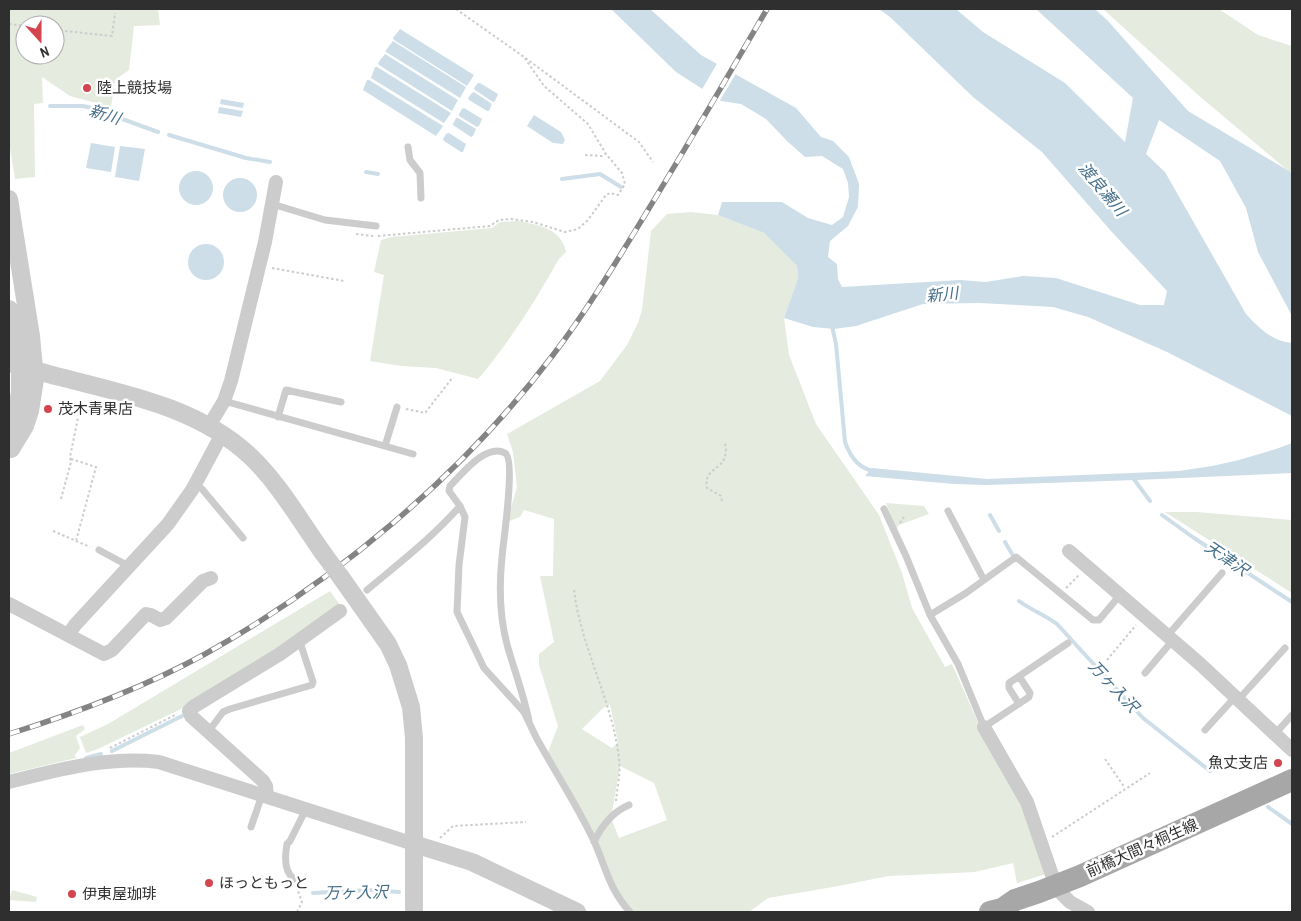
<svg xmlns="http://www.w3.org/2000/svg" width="1301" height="921" viewBox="0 0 1301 921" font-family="'Archivo Narrow','Noto Sans JP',sans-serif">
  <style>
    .green { fill: #e5ebdf; fill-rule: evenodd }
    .water { fill: #cddee8 }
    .pier { fill: #fff }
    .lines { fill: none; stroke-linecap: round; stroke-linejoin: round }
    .stream { stroke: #cddee8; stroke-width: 4 }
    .path { stroke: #ccc; stroke-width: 2; stroke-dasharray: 2.5 2.5; stroke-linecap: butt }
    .service { stroke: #ccc; stroke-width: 7 }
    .minor { stroke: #ccc; stroke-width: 14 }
    .tertiary { stroke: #ccc; stroke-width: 18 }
    .primary { stroke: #a7a7a7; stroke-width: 22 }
    .rail-casing { stroke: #848484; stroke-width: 5.5 }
    .rail { stroke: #fff; stroke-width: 4; stroke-dasharray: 11; stroke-linecap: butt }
    .tertiary-bridge { stroke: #ccc; stroke-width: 18 }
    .poi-dot { fill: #d3454f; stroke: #fff; stroke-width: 2 }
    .labels { text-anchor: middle; stroke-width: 5; stroke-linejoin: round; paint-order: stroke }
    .poi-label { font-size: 15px; fill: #2f2f2f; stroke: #fff; text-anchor: start }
    .street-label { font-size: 15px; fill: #2f2f2f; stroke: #fff }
    .water-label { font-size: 16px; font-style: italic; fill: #456e89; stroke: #fff }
  </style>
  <rect width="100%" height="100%" fill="#fff"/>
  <!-- green -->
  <path class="green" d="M9,9H158L160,25L134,26L129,70L115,80L111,107L70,96L42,77L43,103L34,104L35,177L15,179L9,142ZM25,25H55V55H25Z
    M1103,9H1219L1258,35L1292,46V174L1197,94Z
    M691,212L718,215L764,233L797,266L798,278L784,318L789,355L816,424L879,515L902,573L912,608L945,667L952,664L984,736L1022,803L1046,874L1017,883L1013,863L975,872L889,876L833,887L768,898L749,912H634L621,898L548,752L558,726L539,665V654L554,642L540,576H553L554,519L524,510L520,517L507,522L517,487L513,452L507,434L600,381L627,345L638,323L642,310L651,231L667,214ZM610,705L618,742L612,748L582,729L603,708ZM620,766L654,783L667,820L619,838L611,818Z
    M520,221C540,226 561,228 566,252L559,259C535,301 510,342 478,379L436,368L401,366L370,361L384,275L374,272L381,240L391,237L492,228L500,222Z
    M886,503L924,506L929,514L899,525L896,529Z
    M1165,512H1196L1292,520V593Z
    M330,591L340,605L273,653L185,707L98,749L86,753L80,737L108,724Z
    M83,725L85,729L76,736L80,748L75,755L76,758L9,774V753Z
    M12,890L37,897L36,902L9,900Z"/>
  <!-- water -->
  <path class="water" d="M611,9H650L701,55L796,108L821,137L833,141L849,157L859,184L858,207L848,226L830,241L828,257L837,264L838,279L842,287L960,280L986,282L1023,276L1056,278L1140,305H1164L1167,291L1111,231L1042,152L973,97L890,17L879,9H956L983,32L1065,83L1125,142L1133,98L1036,9H1095L1108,21L1188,111L1289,171L1292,174V316L1258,252L1246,208L1220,161L1159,120L1146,154L1165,172L1246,314C1259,328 1272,341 1292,343V416L1167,352L1088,317L1053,307L979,303L923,304L856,326L834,329L813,327L784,318L798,278L797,266L764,233L718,215L722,202H782L808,218L832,225L843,217L849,197L848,183L843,169L822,156L805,157L787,141L766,119L741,104L721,101L676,72Z
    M400,29L474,75L467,86L394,40L393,38Z
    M393,41L466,87L460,98L386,52V50Z
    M385,54L458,100L452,111L379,65L378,63Z
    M375,67H377L451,113L444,123L371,78Z
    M367,80H369L443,126L436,136L363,90Z
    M478,83H480L498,94L495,101L493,102L475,90L474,88Z
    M474,92L492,104L489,111H487L469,100L468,98L472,93Z
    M221,99L244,103L243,108L220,104Z
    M219,107L243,111L241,117L218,113Z
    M464,108L482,119L479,126L477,127L459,116V114L462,109Z
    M534,115L561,132L565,140L563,144L553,143L527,126Z
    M456,118H458L476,129L473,136L471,137L453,125V124Z
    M449,133L466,144L463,152H461L444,141L443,139L446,134Z
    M91,143L115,147L111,172L86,168Z
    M120,146L145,149L139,181L115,177Z
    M179 188a17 17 0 1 1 34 0a17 17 0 1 1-34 0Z
    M223 195a17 17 0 1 1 34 0a17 17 0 1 1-34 0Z
    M188 262a18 18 0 1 1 36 0a18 18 0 1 1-36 0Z
    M1292,443V473L1137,480L986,485L954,484L865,476L872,468L987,479L1179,471L1212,466L1239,460L1276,449Z"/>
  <!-- pier -->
  <path class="pier" d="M718,62L737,72L719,102L701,91Z"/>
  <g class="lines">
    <!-- stream -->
    <path class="stream" d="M50,106H83L92,108L158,132
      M169,135L246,158L270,162
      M366,172L378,174
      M562,179L600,174L621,187
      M832,326L836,344L845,442C850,456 859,469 874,471
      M1133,478L1150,501
      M990,515L999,531
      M1162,515L1194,538L1292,602
      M1005,542L1012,554
      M1019,601C1031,610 1045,615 1057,624L1143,718L1210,771
      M112,751L182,716
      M86,758L101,754
      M1268,807L1292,824
      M313,893L369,890L399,892"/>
    <!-- path -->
    <path class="path" d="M456,9L524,57L639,142L653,162
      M9,24L25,26
      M55,30L112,36L115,13
      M585,155L602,156L606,154
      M356,234L373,236
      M378,236L490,226L499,220L511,219L533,222L565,232L578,229L588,220L606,195L610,193L618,195L625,184L622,173L606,154L588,124L544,86L524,57
      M272,268L344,281
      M406,409L425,413L453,377
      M71,459L96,467L76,541
      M61,499L71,462L70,457L82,398
      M722,501L721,496L707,488C702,465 731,472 725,443
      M900,523L904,517
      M53,531L90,547
      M1066,588L1079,575
      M574,590C581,648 613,702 619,759C621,773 617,788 616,801
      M1107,660L1136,625
      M110,748L177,714
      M1105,759L1125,788
      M1236,761L1247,771
      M1052,837L1150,773
      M440,838L453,826L526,822
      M297,912L302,902L297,888"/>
    <!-- service -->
    <path class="service" d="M408,147L410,160L420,173L421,198
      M272,204L325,220L376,226
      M224,401L413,454
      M278,417L286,390L341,402
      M385,446L397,407
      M195,484L202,489L243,538
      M884,509L906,556L930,615L958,664L984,727L1029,697L1030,693L1019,676
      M948,511L984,580
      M99,550L123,563L128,568
      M367,590C399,563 433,537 460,506
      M930,615L966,593L1016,557L1093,620H1099L1120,595
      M1168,635L1222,573
      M1145,673L1173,640
      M1239,699L1285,648
      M1019,704L1009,688V683L1068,643
      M529,721C524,696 515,672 508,648C500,620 499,586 502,557C503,543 516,459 505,453C486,443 462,474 450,486L449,491L460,506L465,517L459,565L457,612L484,668L524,712L536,737C555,772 577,805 594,841C606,868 609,889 630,912
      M1205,730L1236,696
      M208,732L223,712L230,709L312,685L313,682L299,639
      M1275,734L1292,715
      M251,827L262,795
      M594,842C602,825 612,812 629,805
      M294,879C284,872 285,855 287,844L290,841L306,809"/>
    <!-- minor -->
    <path class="minor" d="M209,426L224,401L231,381L265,242L276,182
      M1069,551L1199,663L1292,750
      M9,604L104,654L112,650L146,614L151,615L160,620L166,618L203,581L211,578
      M68,635L75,625L168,524L192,490L222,434
      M984,727L1027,802L1052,875L1060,892L1070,902L1088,912
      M9,782C58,770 107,756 159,762L414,844
      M267,796L266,786L263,781L191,716L189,711L193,707L280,654L340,611"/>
    <!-- tertiary -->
    <path class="tertiary" d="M9,199L31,336L35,379L30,411L25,426L11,449
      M9,309L20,365V392L12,437
      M9,363C26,367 43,373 60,377C126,394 199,408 250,456C278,482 301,522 323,553
      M340,576L388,644L398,665L411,707L414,738V912
      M414,844L472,862L577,912"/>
    <!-- primary -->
    <path class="primary" d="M990,912L1002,909L1015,900L1039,892L1080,876L1292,780"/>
    <!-- rail casing -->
    <g class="rail-casing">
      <path id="rail" d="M9,734C76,713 143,688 205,654C337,580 461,476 553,355C588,309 618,259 648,210C689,143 728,76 767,9"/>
    </g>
    <!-- rail -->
    <use href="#rail" class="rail"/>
    <!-- tertiary-bridge -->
    <path class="tertiary-bridge" d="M323,553L340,576"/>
  </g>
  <!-- markers -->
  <g class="poi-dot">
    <circle cx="87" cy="88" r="5"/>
    <circle cx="48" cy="409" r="5"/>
    <circle cx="1278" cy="763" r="5"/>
    <circle cx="209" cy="883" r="5"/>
    <circle cx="72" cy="894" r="5"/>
  </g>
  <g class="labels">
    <!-- poi labels -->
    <g class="poi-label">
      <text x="97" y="93">陸上競技場</text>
      <text x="58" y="414">茂木青果店</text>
      <text x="1268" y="768" text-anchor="end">魚丈支店</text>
      <text x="219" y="888">ほっともっと</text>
      <text x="82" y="899">伊東屋珈琲</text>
    </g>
    <!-- street labels -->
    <g class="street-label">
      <text transform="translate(1142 848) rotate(-24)" y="5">前橋大間々桐生線</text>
    </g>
    <!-- water labels -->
    <g class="water-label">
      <text transform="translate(105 114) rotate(17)" y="6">新川</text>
      <text transform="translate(1103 189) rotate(50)" y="6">渡良瀬川</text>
      <text transform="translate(942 294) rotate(-6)" y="6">新川</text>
      <text transform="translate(1227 558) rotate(34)" y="6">天津沢</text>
      <text transform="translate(1114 686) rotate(47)" y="6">万ヶ入沢</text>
      <text transform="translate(356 892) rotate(-1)" y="6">万ヶ入沢</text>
    </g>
  </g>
  <!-- border -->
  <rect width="1301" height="921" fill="none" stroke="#2f2f2f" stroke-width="20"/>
  <!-- north arrow -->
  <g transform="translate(40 40) rotate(159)"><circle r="24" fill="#ffffff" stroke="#acacac"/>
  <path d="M0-4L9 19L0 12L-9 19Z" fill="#d3454f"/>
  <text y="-8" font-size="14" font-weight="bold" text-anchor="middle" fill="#2f2f2f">N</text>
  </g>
</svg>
